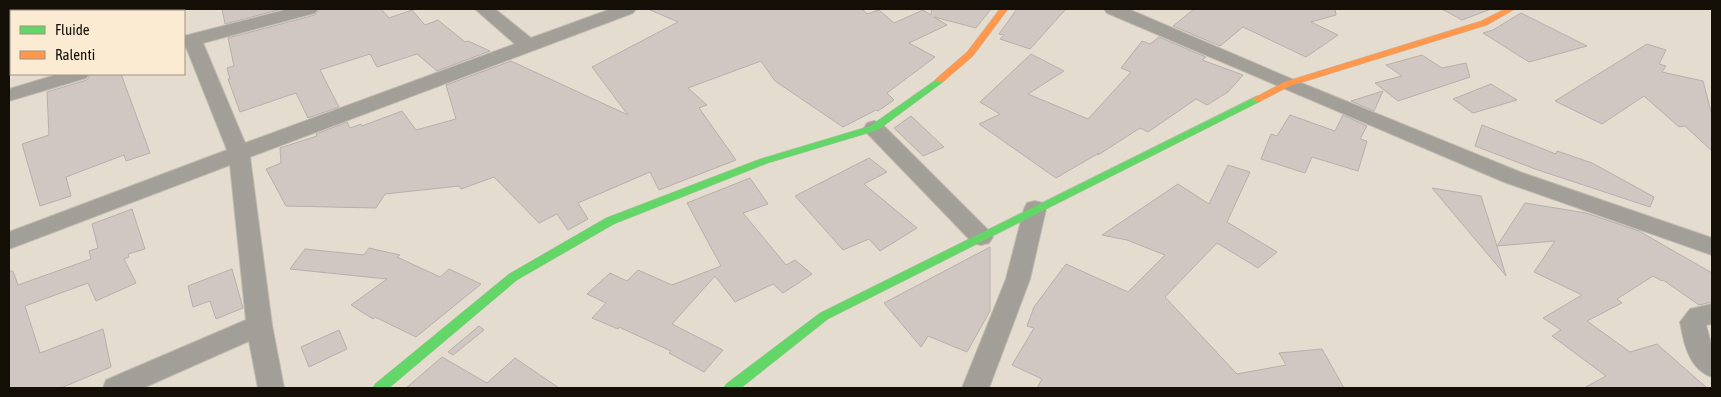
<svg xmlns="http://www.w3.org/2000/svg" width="1721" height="397" viewBox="0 0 1721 397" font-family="'Asap Condensed',sans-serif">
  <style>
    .building { fill: #d0c7c3; stroke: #b8afac }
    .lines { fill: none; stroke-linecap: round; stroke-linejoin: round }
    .street-casing { stroke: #c1bab0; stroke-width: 2 }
    .fast-casing { stroke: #c1bab0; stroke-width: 1 }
    .slow-casing { stroke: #c1bab0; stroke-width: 1 }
    .street { fill: #a29e98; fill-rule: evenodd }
    .fast { fill: #63d668; fill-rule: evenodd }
    .slow { fill: #ff974d; fill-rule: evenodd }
  </style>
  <rect width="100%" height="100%" fill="#e4dcce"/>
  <!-- building -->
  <path class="building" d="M222,9H282L225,24Z
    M320,9H381L389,18L412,10L425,25L438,20L465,42L468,41L490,51L437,71L417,54L377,67L370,54L320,70L339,107L308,118L296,93L240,112L228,79H230L227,68L234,66L228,38L315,15Z
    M648,9H862L867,14L879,10L894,23L923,10L931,15L932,9H991L976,28L934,17L947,25L909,43L935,57L887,93L894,100L878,111L876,110L843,127L775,81L761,61L688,88L707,105L699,108L736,160L659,190L650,172L578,203L588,219L568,230L557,214L539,223L494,177L461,189L459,186L385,194L376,208L286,206L266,169L281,163L280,148L317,136L316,134L347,122L350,128L361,124L362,126L402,111L416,130L456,119L446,85L511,61L628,115L592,67L678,22Z
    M1017,9H1066L1030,49L1000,39L1004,35L999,34Z
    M1194,9H1335L1336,15L1311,22L1338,35L1306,57L1243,27L1220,46L1173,26Z
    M1442,9H1491L1462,20Z
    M1521,13L1587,46L1529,62L1483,33L1493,30Z
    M1159,37L1206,57L1202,60L1243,75L1228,92L1207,105L1196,99L1148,132L1140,128L1098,155L1099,153L1056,178L979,124L1000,114L980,102L1031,54L1064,71L1028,94L1088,119L1131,72L1121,68L1142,41L1150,44Z
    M1647,44L1666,50L1659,64L1666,66L1662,72L1703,81L1712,115V151L1685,126L1679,127L1644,96L1602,124L1555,101Z
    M1422,55L1442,68L1466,63L1470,77L1398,101L1375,83L1402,76L1386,65Z
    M91,74H121L150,153L126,161L124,155L66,177L71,196L40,206L22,144L49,135L47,92L87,80Z
    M1491,84L1517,100L1473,113L1453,99Z
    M1383,91L1374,111L1351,101Z
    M1290,115L1335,131L1343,115L1367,126L1360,139L1367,141L1358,171L1312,157L1305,173L1261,159L1271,134L1277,136Z
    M911,116L944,147L923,156L894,128Z
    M1482,125L1556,154L1557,151L1592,163L1654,197L1650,207L1535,169L1475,146Z
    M869,158L887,172L864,184L917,228L880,251L869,239L843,250L795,196Z
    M1228,165L1250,172L1227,222L1277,252L1258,268L1217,243L1165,297L1237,374L1286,365L1279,353L1322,349L1344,388H1037L1042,379L1012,365L1034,328L1027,326L1034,307L1066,264L1128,292L1165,255L1127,240L1102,235L1178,184L1209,204Z
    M750,178L768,204L743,213L786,265L795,260L812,274L783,293L773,284L735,302L715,276L672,324L723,350L704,372L669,353L671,351L619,327L618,329L592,318L606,303L587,294L610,273L627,281L638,270L672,285L721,266L687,203Z
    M1432,188L1481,196L1497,246L1525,203L1586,213L1639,231L1712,273V302L1699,305L1663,280L1662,281L1653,276L1617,299L1622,303L1587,321L1630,352L1657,344L1707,388H1584L1606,376L1552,336L1561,330L1543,318L1582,295L1534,272L1555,241L1497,246L1506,276Z
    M132,209L145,249L128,254L129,257L124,259L136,283L96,301L88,283L25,306L40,353L103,329L111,367L61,388H9V271H13L18,285L91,259L89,251L98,248L92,224Z
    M990,247V311L967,352L928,336L921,347L884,303Z
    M369,248L400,255L397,257L440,277L449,269L481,284L416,337L375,317L373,319L351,305L387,279L290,269L305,249L364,255Z
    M232,269L243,308L216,319L210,301L193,307L188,286Z
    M479,326L484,330L453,355L448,352Z
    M339,330L347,349L309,367L301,347Z
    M442,357L487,383L515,358L559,388H406Z"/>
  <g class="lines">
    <!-- street casing -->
    <g class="street-casing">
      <path id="street" d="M33,9H52L54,11H35Z
        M289,9H318L315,13L203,43L245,143L515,44L475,9H495L531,38L611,9H636L633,13L250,157L272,325L284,388H258L249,341L143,388H103L106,380L246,320L230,165L9,249V232L227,150L186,47L184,48V36Z
        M1104,9H1128L1294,80L1520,172L1712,238V255L1504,182L1107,13Z
        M59,74H89L86,78L9,101V89Z
        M874,121L881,123L989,231L993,237L989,243L981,245L973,243L867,133L864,128L867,123Z
        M1035,201L1043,203L1046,209L1030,279L989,388H962L1006,279L1024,209L1027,203Z
        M1712,304V324L1706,325L1712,347V377C1689,369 1684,344 1680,322L1690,309Z"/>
    </g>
    <!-- fast casing -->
    <g class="fast-casing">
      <path id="fast" d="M940,77L943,78L945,80L943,82L878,130L768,163L614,224L517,280L389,388H373L375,384L509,274L606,218L760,159L870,126Z
        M1257,96L1262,99L1261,101L828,319L741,388H724L726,384L820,313Z"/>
    </g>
    <!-- slow casing -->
    <g class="slow-casing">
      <path id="slow" d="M1000,9H1008L973,56L943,82H937L935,80L937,78L967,52Z
        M1505,9H1515L1487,25L1290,86L1261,101L1257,102L1252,99L1284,82L1481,21Z"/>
    </g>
    <!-- street -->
    <use href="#street" class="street"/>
    <!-- fast -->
    <use href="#fast" class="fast"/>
    <!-- slow -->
    <use href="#slow" class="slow"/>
  </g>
  <!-- border -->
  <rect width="1721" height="397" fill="none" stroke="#130e06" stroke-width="20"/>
  <!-- legend -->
  <rect x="10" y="10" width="175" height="65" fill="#fbebd2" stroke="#9e9380"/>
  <rect x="20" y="26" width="25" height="8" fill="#63d668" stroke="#9e9380"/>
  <text x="55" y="35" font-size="15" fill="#130e06">Fluide</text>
  <rect x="20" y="51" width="25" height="8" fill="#ff974d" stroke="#9e9380"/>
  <text x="55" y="60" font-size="15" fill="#130e06">Ralenti</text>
</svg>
